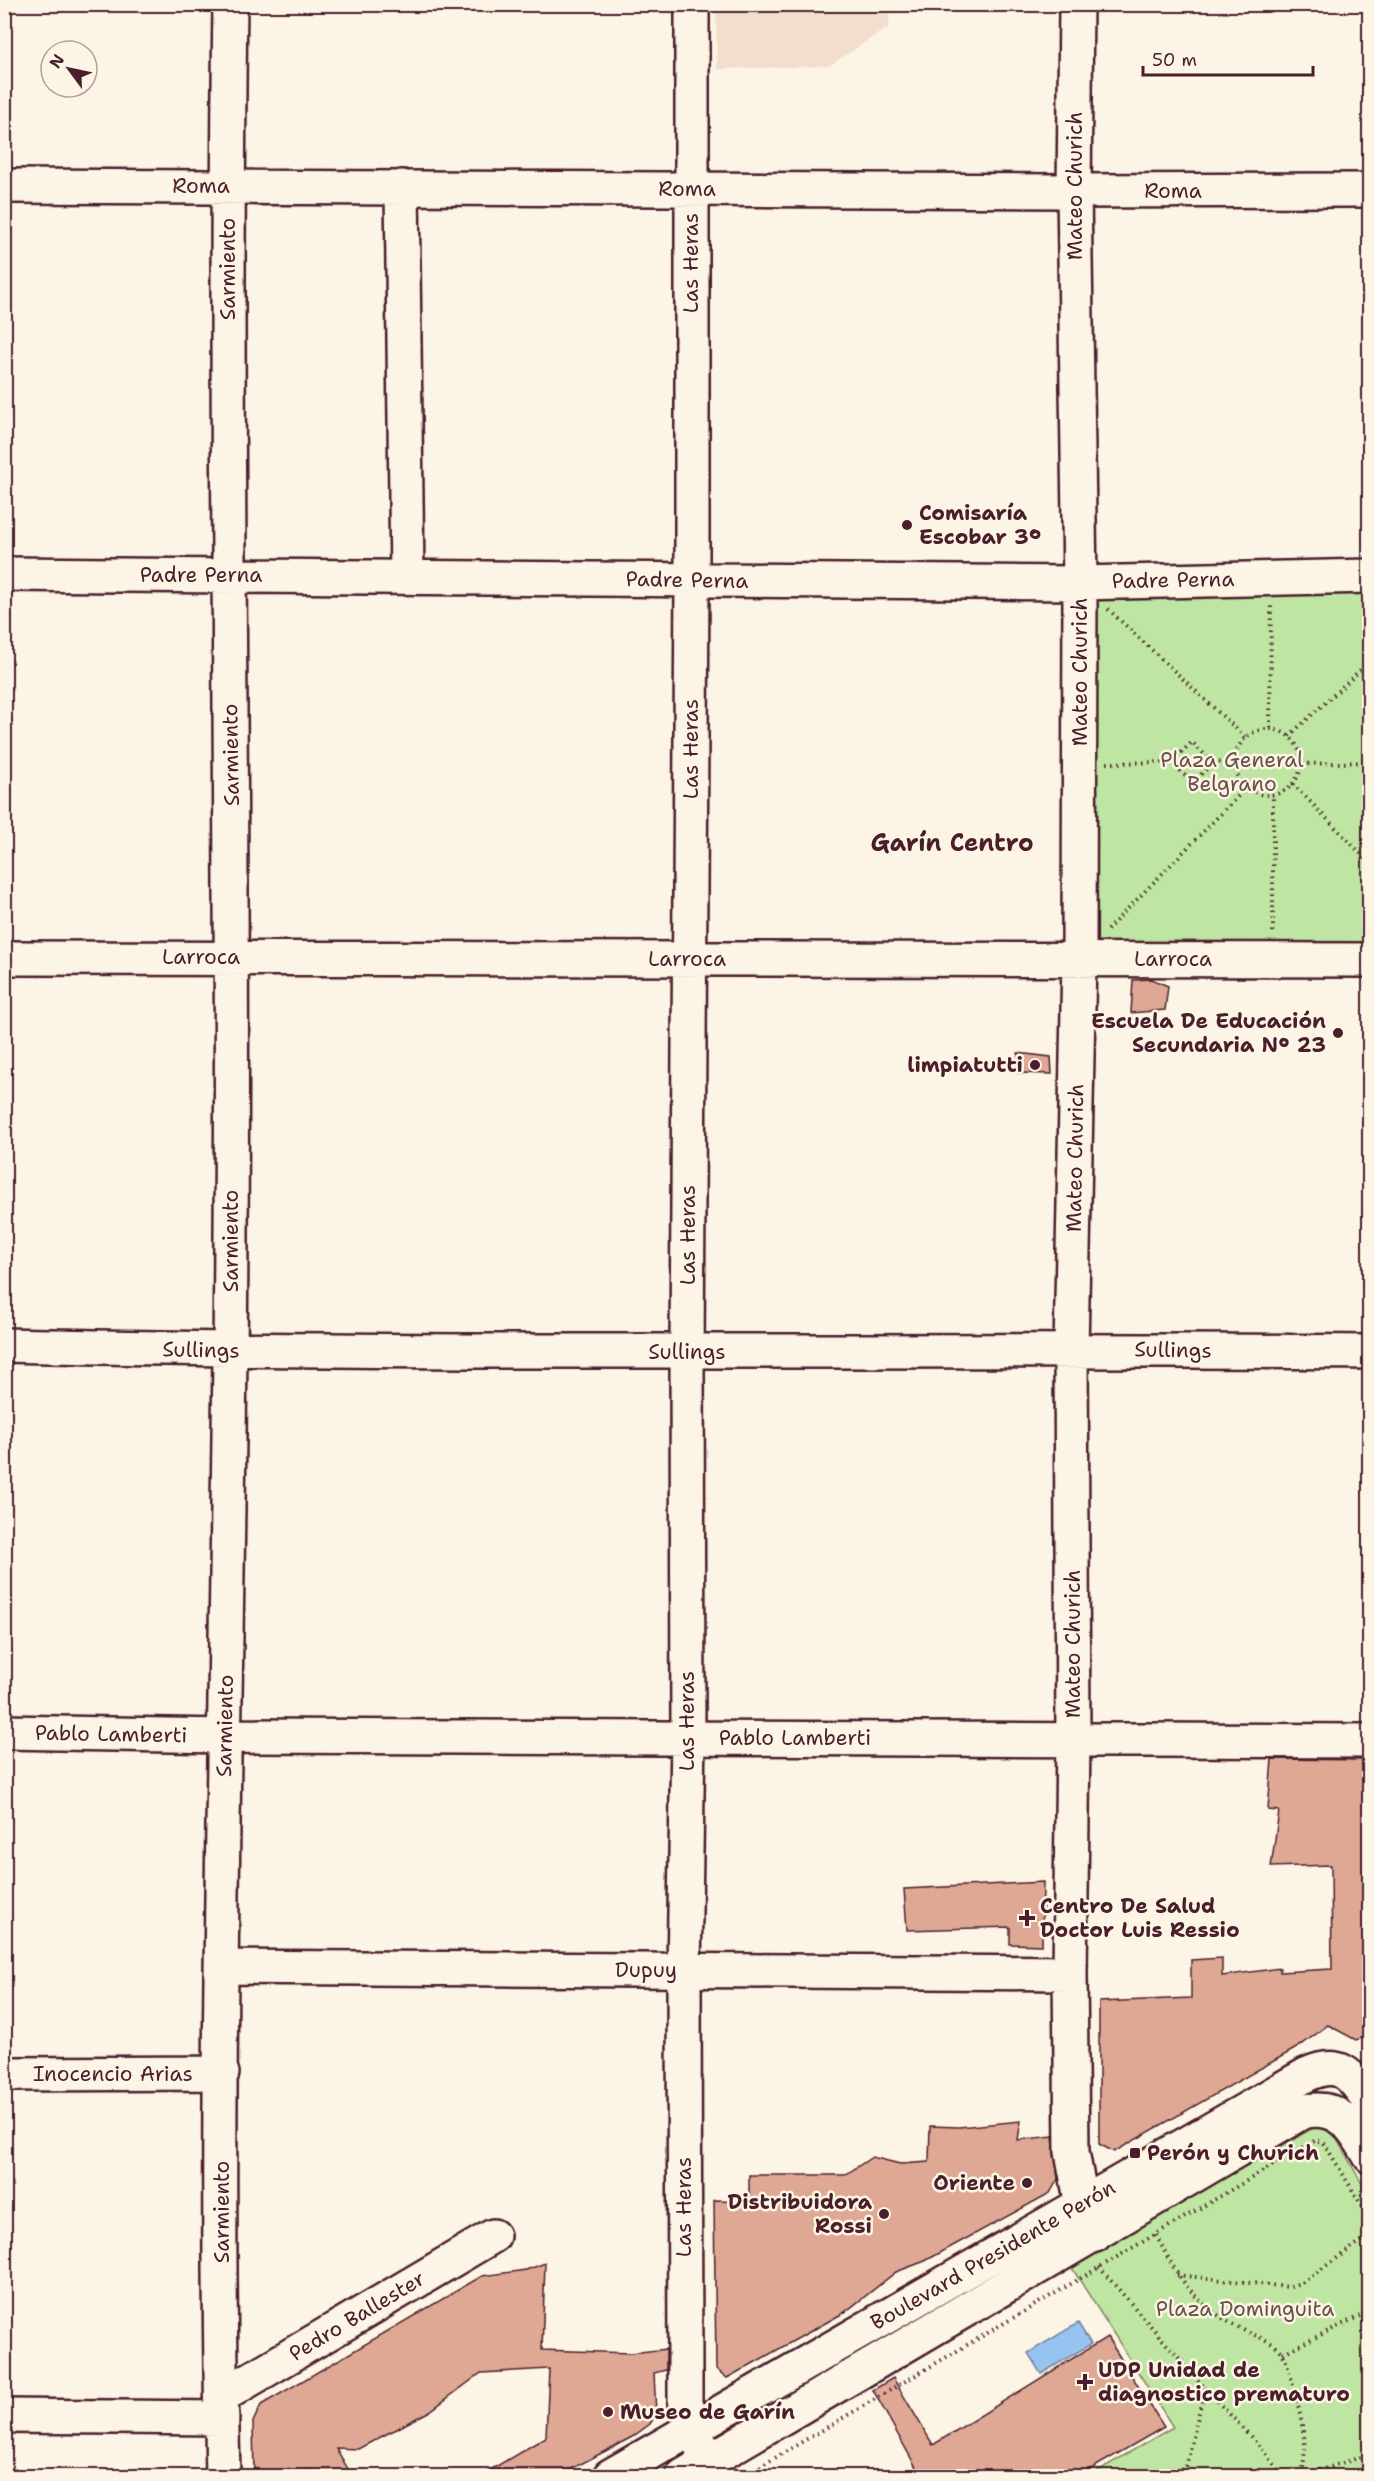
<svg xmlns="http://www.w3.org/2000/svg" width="1374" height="2481" viewBox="0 0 1374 2481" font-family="'Shantell Sans',sans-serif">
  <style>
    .built { fill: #f3decd }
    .green { fill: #bee6a2; stroke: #848266; stroke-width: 1.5 }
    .water { fill: #96c3f0; stroke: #7881a1; stroke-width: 1.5 }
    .building { fill: #dea895; stroke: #4a1f2b; stroke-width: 1.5 }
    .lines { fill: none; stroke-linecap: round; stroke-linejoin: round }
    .minor-casing { stroke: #4a1f2b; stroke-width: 38 }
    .path { stroke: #4a1f2b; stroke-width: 4; stroke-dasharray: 1.5 4.5; stroke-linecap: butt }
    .minor { stroke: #fcf5e5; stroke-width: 33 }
    .poi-dot { fill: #4a1f2b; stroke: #fcf5e5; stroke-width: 2 }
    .labels { text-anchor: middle; stroke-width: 5; stroke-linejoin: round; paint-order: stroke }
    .street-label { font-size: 21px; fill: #4a1f2b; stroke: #fcf5e5 }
    .poi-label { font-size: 21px; font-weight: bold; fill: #4a1f2b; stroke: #fcf5e5; text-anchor: start }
    .park-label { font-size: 21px; fill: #675149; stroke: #fcf5e5 }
    .quarter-label { font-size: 24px; font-weight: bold; fill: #4a1f2b; stroke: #fcf5e5 }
  </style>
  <rect width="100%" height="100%" fill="#fcf5e5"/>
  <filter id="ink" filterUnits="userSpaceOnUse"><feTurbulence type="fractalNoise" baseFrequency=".0167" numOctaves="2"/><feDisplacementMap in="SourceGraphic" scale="12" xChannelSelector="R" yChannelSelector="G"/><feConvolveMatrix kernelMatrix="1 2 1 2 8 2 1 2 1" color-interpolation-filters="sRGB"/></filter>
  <g filter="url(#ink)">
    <!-- built -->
    <path class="built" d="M716,5H890L889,27L829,66L717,69Z"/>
    <!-- green -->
    <path class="green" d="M1369,593V942L1105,945L1098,941L1095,934V601L1104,596Z
      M1315,2127L1332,2131L1369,2196V2467L1352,2476H1089L1173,2427L1070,2265Z"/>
    <!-- water -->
    <path class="water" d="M1078,2323L1091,2344L1041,2374L1028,2353Z"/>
    <!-- building -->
    <path class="building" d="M1151,979L1168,986L1165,1010L1131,1013L1133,980Z
      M1018,1053L1051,1057L1052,1074L1018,1073Z
      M1272,1759L1370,1760V2035L1356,2040L1328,2025L1300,2046L1114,2152L1099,2144V2002L1191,1998V1960L1222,1958V1976L1280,1968V1972L1332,1969L1331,1865L1271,1867L1279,1811L1268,1810Z
      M1043,1882L1042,1945L1010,1944V1927L907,1930L904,1889Z
      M1021,2121L1018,2140L1053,2136L1058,2179L1050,2193L925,2261L896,2272L845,2312L727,2378L716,2369L714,2200L749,2201V2175H845L872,2157L900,2164L929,2162L930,2126L959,2127Z
      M545,2263L542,2350L631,2353L666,2349V2370L654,2373L656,2414L650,2424L632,2437L558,2476H480L546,2437L549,2369L481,2373L430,2411L358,2449L336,2448L352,2476H254L253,2422L261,2405L482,2276L526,2270Z
      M1107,2337L1164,2427L1079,2476H921L873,2390L893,2378L933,2445Z"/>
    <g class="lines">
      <!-- minor casing -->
      <g class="minor-casing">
        <path id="minor" d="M692,4V581L687,1352L688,1737L684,1970L685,2383V2404L707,2462
          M1076,4L1074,191L1080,583L1079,959L1071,1349L1073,1738L1070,1973L1072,2152L1082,2205L1095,2235
          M4,186L1074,191L1370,190
          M402,187L407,576
          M4,574L1080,583L1370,576
          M4,958L1370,960
          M4,1345C460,1356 914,1348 1370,1352
          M4,1732L224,1736L1370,1741
          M223,1967L1070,1973
          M4,2074L222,2073
          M222,2396L493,2236
          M4,2416L222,2418
          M223,2476C213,2063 229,1648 231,1234C234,824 224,414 230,4
          M610,2476L1306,2075C1340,2059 1351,2074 1370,2102
          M683,2476L1302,2112C1340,2103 1353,2127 1370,2156"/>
      </g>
      <!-- path -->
      <path class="path" d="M1108,609L1246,738
        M1270,728L1271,606
        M1235 762a33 33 0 1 1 66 0a33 33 0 1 1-66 0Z
        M1289,736L1370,661
        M1107,763L1172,762L1192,742L1213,763L1192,783L1172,762
        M1213,763L1235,761
        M1302,764L1370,762
        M1293,784L1370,863
        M1107,930L1247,787
        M1273,932V795
        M1156,2235C1180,2282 1196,2306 1245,2331C1258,2337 1270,2340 1281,2351C1289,2360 1304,2429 1305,2444C1305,2455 1303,2466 1302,2476
        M1099,2267L1205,2388L1186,2466L1167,2476
        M1177,2275L1288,2287L1303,2282L1370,2235
        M1283,2353L1370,2311
        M1205,2388L1267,2454L1282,2476
        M744,2476L1316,2140L1324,2143L1370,2219
        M1302,2476L1370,2454"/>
      <!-- minor -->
      <use href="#minor" class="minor"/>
    </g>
  </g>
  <!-- markers -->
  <g class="poi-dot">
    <circle cx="907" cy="525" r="6"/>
    <circle cx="1338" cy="1033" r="6"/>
    <circle cx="1035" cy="1065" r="6"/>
    <path d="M1024 1909h6v6h6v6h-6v6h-6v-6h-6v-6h6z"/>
    <rect x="1129" y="2147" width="12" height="12" rx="3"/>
    <circle cx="1027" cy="2183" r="6"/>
    <circle cx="884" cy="2214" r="6"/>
    <path d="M1082 2373h6v6h6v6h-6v6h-6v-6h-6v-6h6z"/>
    <circle cx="608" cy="2412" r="6"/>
  </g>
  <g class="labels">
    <!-- street labels -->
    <g class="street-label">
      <text x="201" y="193">Roma</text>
      <text transform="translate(1075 186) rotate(-90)" y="7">Mateo Churich</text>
      <text x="687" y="196">Roma</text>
      <text x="1173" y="198">Roma</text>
      <text transform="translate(691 263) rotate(-90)" y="7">Las Heras</text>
      <text transform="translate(228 269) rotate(-90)" y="7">Sarmiento</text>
      <text x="201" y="582">Padre Perna</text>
      <text transform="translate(687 580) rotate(1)" y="7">Padre Perna</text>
      <text transform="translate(1173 580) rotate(-1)" y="7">Padre Perna</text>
      <text transform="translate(1080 672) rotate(-90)" y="7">Mateo Churich</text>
      <text transform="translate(691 749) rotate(-90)" y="7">Las Heras</text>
      <text transform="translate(231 755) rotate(-91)" y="7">Sarmiento</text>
      <text x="201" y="964">Larroca</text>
      <text x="687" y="966">Larroca</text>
      <text x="1173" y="966">Larroca</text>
      <text transform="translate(1075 1158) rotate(-89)" y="7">Mateo Churich</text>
      <text transform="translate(688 1235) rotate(-90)" y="7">Las Heras</text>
      <text transform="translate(231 1241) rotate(-90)" y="7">Sarmiento</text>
      <text transform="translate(201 1350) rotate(1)" y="7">Sullings</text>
      <text transform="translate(1173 1350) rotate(1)" y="7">Sullings</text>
      <text x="687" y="1359">Sullings</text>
      <text transform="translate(1073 1644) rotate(-90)" y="7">Mateo Churich</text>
      <text transform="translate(687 1721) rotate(-90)" y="7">Las Heras</text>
      <text transform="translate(225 1726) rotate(-89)" y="7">Sarmiento</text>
      <text transform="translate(111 1734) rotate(1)" y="7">Pablo Lamberti</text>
      <text x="795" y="1745">Pablo Lamberti</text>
      <text x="646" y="1977">Dupuy</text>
      <text x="113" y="2081">Inocencio Arias</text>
      <text transform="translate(684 2207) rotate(-90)" y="7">Las Heras</text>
      <text transform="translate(222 2212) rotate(-90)" y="7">Sarmiento</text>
      <text transform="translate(993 2255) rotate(-30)" y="7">Boulevard Presidente Perón</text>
      <text transform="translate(357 2316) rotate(-31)" y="7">Pedro Ballester</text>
    </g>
    <!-- poi labels -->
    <g class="poi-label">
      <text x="919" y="520">Comisaría<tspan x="919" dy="24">Escobar 3°</tspan></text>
      <text x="1326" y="1028" text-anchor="end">Escuela De Educación<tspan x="1326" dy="24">Secundaria Nº 23</tspan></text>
      <text x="1023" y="1072" text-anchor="end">limpiatutti</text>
      <text x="1040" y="1913">Centro De Salud<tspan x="1040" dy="24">Doctor Luis Ressio</tspan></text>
      <text x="1147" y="2160">Perón y Churich</text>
      <text x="1015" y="2190" text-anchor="end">Oriente</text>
      <text x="872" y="2209" text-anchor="end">Distribuidora<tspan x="872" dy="24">Rossi</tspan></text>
      <text x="1098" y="2377">UDP Unidad de<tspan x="1098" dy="24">diagnostico prematuro</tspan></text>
      <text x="620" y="2419">Museo de Garín</text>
    </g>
    <!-- park labels -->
    <g class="park-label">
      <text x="1232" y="767">Plaza General<tspan x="1232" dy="24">Belgrano</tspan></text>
      <text x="1245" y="2316">Plaza Dominguita</text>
    </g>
    <!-- quarter labels -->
    <g class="quarter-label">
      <text x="952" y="851">Garín Centro</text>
    </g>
  </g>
  <!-- margin -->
  <rect width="1374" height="2481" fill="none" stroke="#fcf5e5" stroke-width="24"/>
  <rect x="12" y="12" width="1350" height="2457" fill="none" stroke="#4a1f2b" stroke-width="2" filter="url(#ink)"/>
  <!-- north arrow -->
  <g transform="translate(69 69) rotate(303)"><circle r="28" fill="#fcf5e5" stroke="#b59f9b" stroke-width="1.5"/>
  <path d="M0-4.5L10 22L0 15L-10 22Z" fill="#4a1f2b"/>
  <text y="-9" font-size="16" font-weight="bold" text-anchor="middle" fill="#4a1f2b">N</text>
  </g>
  <!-- scale -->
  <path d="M1143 66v9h170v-9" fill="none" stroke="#4a1f2b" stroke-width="3"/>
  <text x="1152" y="66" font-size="18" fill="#4a1f2b" stroke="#fcf5e5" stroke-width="4.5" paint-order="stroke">50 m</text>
</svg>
